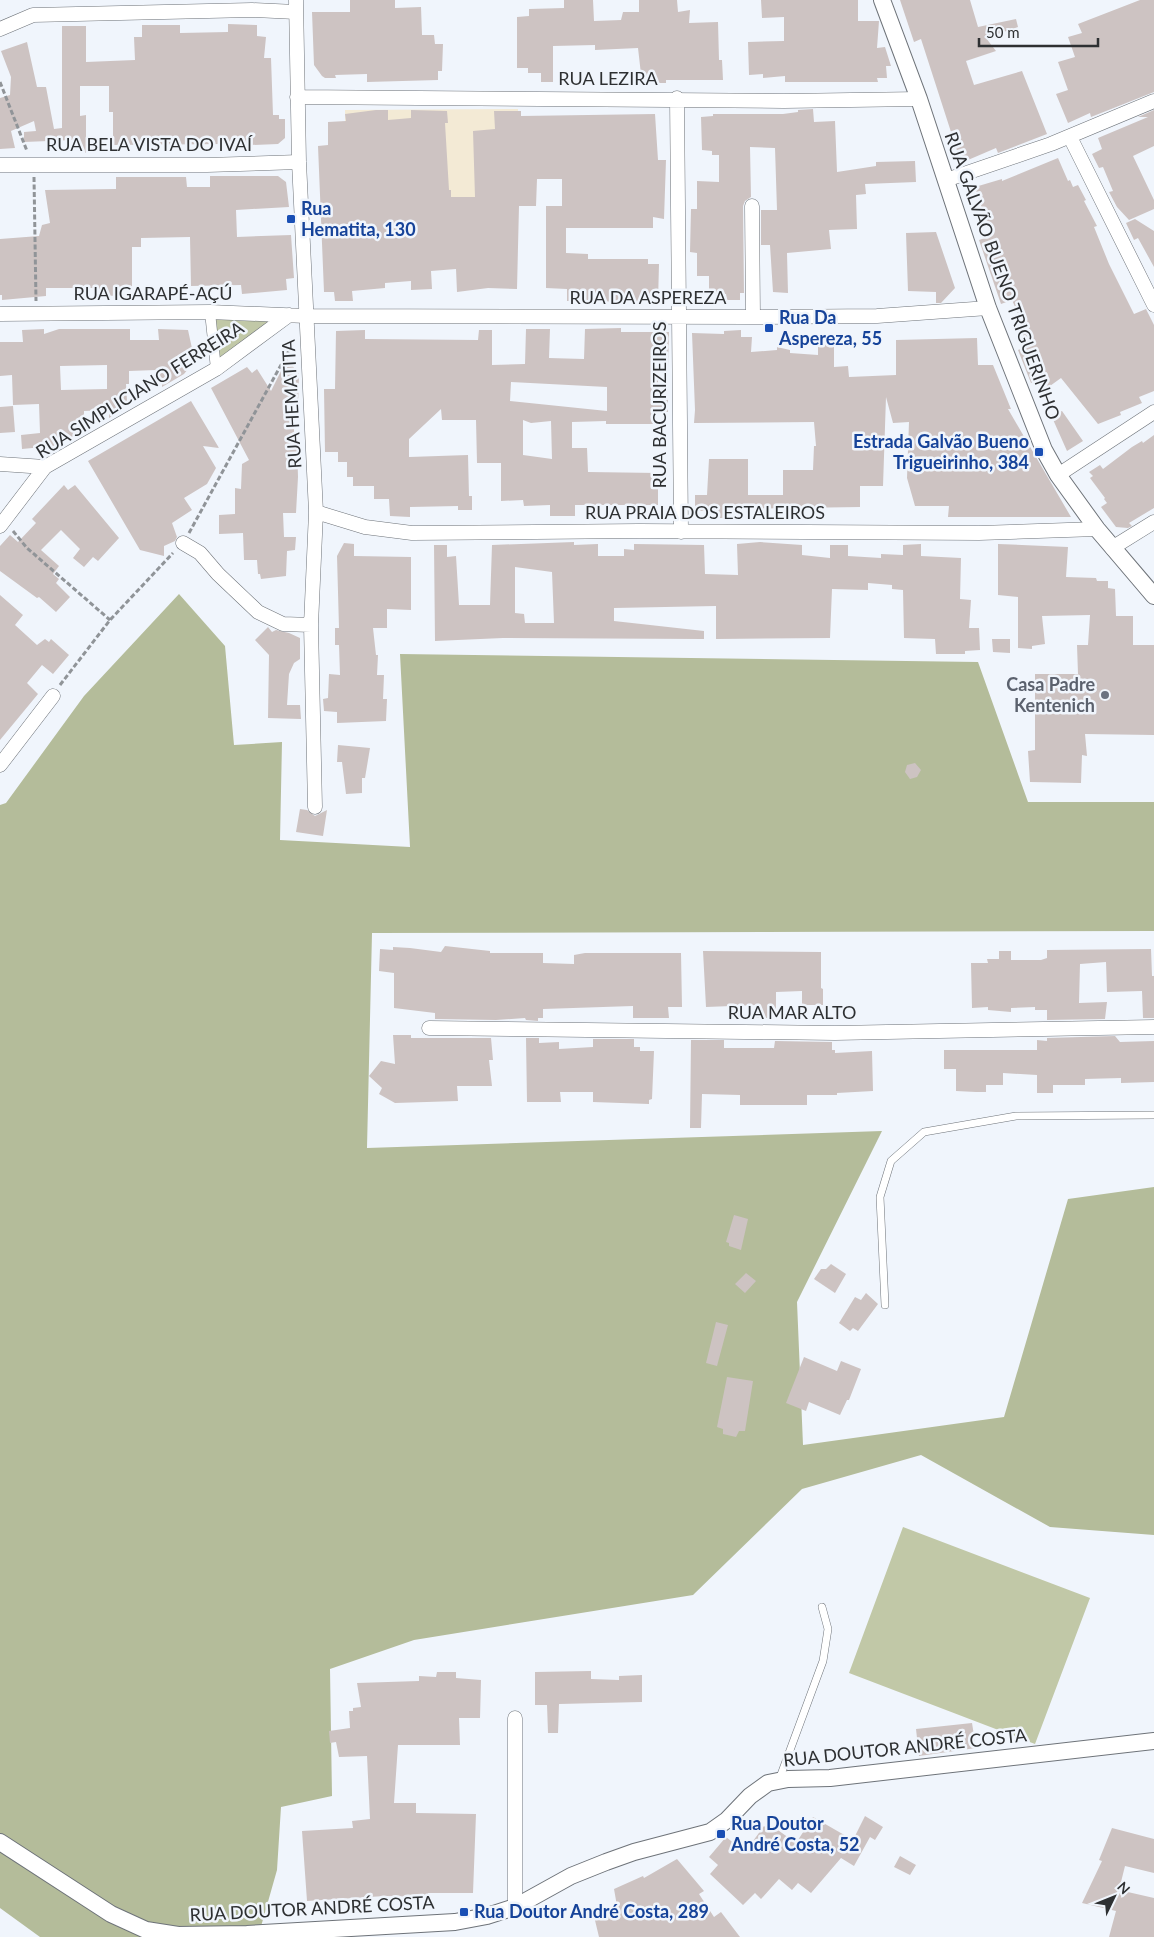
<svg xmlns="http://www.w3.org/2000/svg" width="1154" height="1937" viewBox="0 0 1154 1937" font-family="Lato,sans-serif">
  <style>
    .commercial { fill: #f3ead5 }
    .green { fill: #c1c8a7 }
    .forest { fill: #b4bc9a }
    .building { fill: #cdc3c2; fill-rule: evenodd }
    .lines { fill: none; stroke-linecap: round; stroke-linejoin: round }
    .service-casing { stroke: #6e7379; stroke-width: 8 }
    .pedestrian-casing { stroke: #6e7379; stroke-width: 11 }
    .minor-casing { stroke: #6e7379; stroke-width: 15 }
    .tertiary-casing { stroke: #6e7379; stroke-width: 18 }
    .path { stroke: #909498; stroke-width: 3; stroke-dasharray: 5 2.5; stroke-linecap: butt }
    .service { stroke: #fff; stroke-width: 7 }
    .pedestrian { stroke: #fff; stroke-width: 10 }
    .minor { stroke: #fff; stroke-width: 14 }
    .tertiary { stroke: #fff; stroke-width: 16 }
    .transit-dot { fill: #1a4fb4; stroke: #f0f5fc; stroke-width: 2 }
    .worship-dot { fill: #6b7280; stroke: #f0f5fc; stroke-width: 2 }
    .labels { text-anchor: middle; stroke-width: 5; stroke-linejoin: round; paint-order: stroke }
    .street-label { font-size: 18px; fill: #2e3032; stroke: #f0f5fc }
    .transit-label { font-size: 18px; font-weight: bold; fill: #164399; stroke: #f0f5fc; text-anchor: start }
    .worship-label { font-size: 18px; font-weight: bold; fill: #5b616d; stroke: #f0f5fc; text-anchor: end }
  </style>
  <rect width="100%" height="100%" fill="#f0f5fc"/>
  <!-- commercial -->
  <path class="commercial" d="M518,109L519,200L346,202L345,110Z"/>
  <!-- green -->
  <path class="green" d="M210,312L289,315L216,369Z
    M903,1527L1090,1598L1035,1744L849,1673Z"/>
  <!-- forest -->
  <path class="forest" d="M179,594L225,646L234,745L282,742L280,840L410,847L400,654L978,662L1028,802H1154V931L372,933L367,1148L882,1131L797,1302L803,1445L1004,1417L1068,1199L1154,1187V1535L1050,1527L921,1455L802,1489L693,1595L414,1640L330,1669L332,1796L281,1807L277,1870L258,1937H40L0,1908V805L6,803L84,696Z"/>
  <!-- building -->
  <path class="building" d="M350,0H395V8L421,7L422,35H434L435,44H443L442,71H438V80L367,82V74L335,75L336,78H325L322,76L314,65L312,12H350Z
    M564,0H593L594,21L621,20L623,12H639V0H677L678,12L690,10L689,23L718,22L719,60H722L723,80H666V83H642L638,48L595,50V45L553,46V82H541V73H528V68H517V17L529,16V9L564,8Z
    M761,0H858V21H879L877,48L885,47L891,66H886L887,78H877L878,82H785V76L763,78V74L749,75L748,42L784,41V17L762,18Z
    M900,0H970L978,27L1016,19L1018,27L986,38L996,51L966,61L974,85L1022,71L1047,134L998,153L996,148L961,163L921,39L914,42Z
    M1140,0H1154V92L1091,117L1090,113L1068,123L1056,94L1068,90L1058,62L1075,57L1068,37L1082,33L1078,24Z
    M228,24L257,25V36L266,37L264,58H271L273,115H279V119H285V138L278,144L227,146V144L113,145V112H109V86H80V116L86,115V153L73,140L24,142V132L36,131L34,121L11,131L15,148L0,149V98L10,95L11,77L1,51L27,42L37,87H46L54,129L62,128V26H86V62L135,60L134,37H142V25H180V33L228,32Z
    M813,109L814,122L835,121L837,172L876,166V162L915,161L916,182L865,184L866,194L856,195L857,229L829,230L831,249L787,253L788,293L773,292L770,245H761V210H777L775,148L750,147L751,197L745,201L743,206L744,293H740V300H727L726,294L709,293V276H697V253L690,252L691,209H697V181L719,182V155H712V151L702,150L701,117L713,116V114H783L798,112V110Z
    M376,110H388V120L411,118V110L447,111L448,123H445L449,190H451V197H475L473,131L495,129L494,111H521V116L655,114L658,160H666L664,219L653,217V228H566V253L588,254V259H648V264H659L658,302L567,301V289L546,288V206H562V179H537L536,206H519L517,289L488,288L457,292L456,269L431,271L432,289L411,290V281L385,283V288L352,291L353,301H335L334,292H324L318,146L328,145V122L346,121L345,114Z
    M1154,110V146L1133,156L1154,200V209L1129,220L1117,207L1109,192L1113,191L1103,167L1099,168L1092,154L1102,149L1098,138L1148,117H1138Z
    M1058,158L1068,181L1070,180L1073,187L1078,185L1086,200L1084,201L1097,226L1094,227L1109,264L1134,314L1146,309L1154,325V391L1139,397L1142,403L1120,412L1121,415L1098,424L1061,378L1043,391L1038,380L1031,383L1018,350L1027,346L1020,327L1023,325L1012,300L1001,304L979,240L991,236L975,187L1002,179V181Z
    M210,176H278L286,182L289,207L236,210L237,237L291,235L294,278L286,279L287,290L242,294L241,285L191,286L190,237L141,238V247H132V290H118V296L93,295V288H46V296L2,300V295H0V239L39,236L42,225L50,223L45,190L116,189V177H186L187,187H210Z
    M1135,219L1154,231V267L1138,238L1134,240L1126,223Z
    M936,232L955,288L941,303H936V292L908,291L906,233Z
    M621,328V332H669L668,370H658V399H668V412L656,411L657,424H606V421L572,422V448H587L588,472L658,473V505H575V516H550V505L524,506L523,500L501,501V463H477L476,420H442L441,409L409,439V457L468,455L469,496H472V510H458V506L410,507V517L390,516L389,499H374V486H353V477H347V462H338V452H325L324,389H335L336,331L365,330V339L478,340L479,330H492V365L525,364L526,329H550L549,358L584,359L585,329ZM511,382L607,387V411L510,401ZM523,420L531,423L551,421L552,459L523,455Z
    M44,329V334L59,329H130V340H159L158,329L188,330L193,353L192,364L184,374L162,387V379L156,380V370L129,371V384H126L127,401L121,402L122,411L109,418V410L84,411V431L53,446L22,449L21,435L40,433L39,404L13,405L12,375L0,376V342H23L22,330ZM107,365V389L61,390L60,366Z
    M741,330V337H752L751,352L777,350V347L790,350V353L818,355V338H834V367L848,366L849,377L896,375V340L977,338L978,365H993L1011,409H1008L1071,517H948L949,506H915L907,478L909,422L893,423L886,397L883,486H860V507L733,509L734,518H705L704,511H695V495H707L709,459H748V495H783V470H813L814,446H816L814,422L694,423L695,410L692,333L724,334V331Z
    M287,359L299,374L298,408H294V445H297L298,477L296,513H283L284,537H296L295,550L287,551L286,576L261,579L260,574H258L257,560H244L243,533L219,534V515L235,514V488L241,489L242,464L249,460L211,388L247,367L252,373L257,369L271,391Z
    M191,401L219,448L203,446L216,468L207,484L184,498L192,510L172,523L177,537L175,541L164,546V556L140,550L88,461Z
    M13,406L15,432L0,433V407Z
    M1062,411L1083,441L1067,451L1051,415Z
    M1154,435V508L1129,523L1132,526L1128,528L1116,527L1101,507L1107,503L1104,499L1105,498L1090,478L1093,476L1089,472L1100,465L1103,469L1132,447L1142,441L1143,443Z
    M64,485L68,490L75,485L119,538L98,561L93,557L84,567L73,558L80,549L61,530L41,550L59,566L53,574L59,579L56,583L70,597L56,612L39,597L37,598L0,571V546L10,535L18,542L36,523L32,519Z
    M574,542V545L598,544V556H624V549L634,550V544L704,545L705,574L738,575L737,544L760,542L802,545V555L830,558V545H848V556L881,558V554L903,555V545L921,544V556L961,558L960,599L971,600L969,628H979L980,650L965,651V654H936L935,639L904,638L903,590L892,589V585L868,583V590L832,589L830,638L716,639V606L614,608V621L704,631V639L503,638L435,641L434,545H447V557L456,556L459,605H490L492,545ZM515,567L552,572L554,623H525L524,614L515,613Z
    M344,543L354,544V556L411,557V610L387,609V628H373L376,655H378L377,675H384L383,699H387L386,721L337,723V712L324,711L323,699L328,698L329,674L340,675L339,645H335V628H339L337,556Z
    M998,544L1068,547L1066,577L1096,578L1097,581H1108V588L1115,589L1116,616H1133V645H1154V735L1085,734L1087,756L1082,755L1081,783L1030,782L1028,751L1035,750V674H1078L1077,645H1088L1090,615L1042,616L1045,644L1032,646V649L1018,648V597L998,595Z
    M0,595L23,615L15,625L37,645L45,639L49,642L51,639L69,655L53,674L42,665L27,683L38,694L0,740Z
    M268,627L272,632L276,630L289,633L300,638V659L294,663L289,674L287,705H300L301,719L268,718L269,655L255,640Z
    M992,639H1010V653L993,652Z
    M338,745L370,748L365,778H362V793L346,794L342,762H337Z
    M915,763L921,770L917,777L910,779L905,772L907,765Z
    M300,809L307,810L315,816L327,810L323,836L296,832Z
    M445,946L490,951V953H543V963L574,964V955L585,953H681L682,1007H668L669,1018H633V1006L543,1009V1018H538V1021L526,1020L525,1018L496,1020L435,1019V1013L394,1008V973L379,971L380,949L393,950V947L410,948L441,952Z
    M1151,949L1152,976H1154V1018H1143L1142,991L1107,992L1106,962L1080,964L1079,1003L1107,1002L1105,1019L1047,1020V1010H1035V1007L1011,1008V1012L988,1010V1007L972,1008L971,963H988L987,959H999V951H1011V960H1041L1047,958V950Z
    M703,951L821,952V988L823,989V1005H802V991L776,992V1018H752L757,1005L706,1007Z
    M393,1035H411V1038H491L493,1060H489L492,1086H457L458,1101L395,1103L379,1094L382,1088L369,1076L381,1061L395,1064Z
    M1115,1036L1120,1042L1154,1041V1082L1121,1083V1078L1085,1079V1085H1053V1093H1037V1075L1003,1073V1085H986V1092H976L956,1091V1069H944V1050H1037V1040L1047,1041V1038Z
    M526,1038H539V1043L559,1042V1049L593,1047V1039H634V1047H640V1051H654L652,1099L649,1100V1104L593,1102V1092H560L561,1102H527Z
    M691,1040H724V1048H774L775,1041L832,1042V1050H835V1053L872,1051L873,1091L837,1093V1095H807V1105H740V1095L702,1094L701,1128H690Z
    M734,1215L748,1219L741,1250L729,1246V1243L726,1242Z
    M831,1264L846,1274L835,1293L814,1279L821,1269H826Z
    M746,1273L756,1281L745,1293L735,1284Z
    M866,1293L878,1304L858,1331L853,1328L850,1331L839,1323L855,1297L861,1300Z
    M716,1322L728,1325L717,1366L706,1363Z
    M804,1357L837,1371L841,1361L861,1369L849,1400H847L840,1415L809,1402L806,1411L786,1403Z
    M727,1377L753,1381L745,1431H739L736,1437L723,1434V1429L717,1427Z
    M591,1671V1679L619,1680V1676L642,1675V1702L559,1704L558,1733H548L547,1705H535V1672Z
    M437,1672H456V1678L481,1680L480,1718H459L460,1745H398L394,1803H416V1813L476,1814L473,1893H428V1897L385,1896L307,1901L302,1831L353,1828L352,1821L370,1819L367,1756L339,1757L336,1742L330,1743L329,1731L350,1728L349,1711H353V1708L361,1707L357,1683L419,1681V1676L436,1677Z
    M972,1723L976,1748L919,1756L916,1729Z
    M865,1816L883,1827L875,1840L870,1837L854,1866L841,1858L811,1893L798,1883L792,1890L779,1879L761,1899L755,1893L743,1905L710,1874L718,1865L709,1857L726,1837L745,1852L764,1826L771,1832L775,1828L796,1843L813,1817L853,1840Z
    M1112,1828L1154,1839V1873L1125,1866L1119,1890L1154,1898V1937H1109L1116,1911L1082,1903L1102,1861L1099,1860Z
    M900,1856L916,1865L910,1875L894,1867Z
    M677,1859L704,1891L699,1894L714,1917L721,1912L740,1937H599L593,1912L617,1906L614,1889L643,1876L644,1878Z"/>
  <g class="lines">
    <!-- service casing -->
    <g class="service-casing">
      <path id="service" d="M885,1305L880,1197L891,1161L924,1132L1016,1116L1154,1115
        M779,1780L823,1661L828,1629L822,1607"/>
    </g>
    <!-- pedestrian casing -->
    <g class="pedestrian-casing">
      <path id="pedestrian" d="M210,312L216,369"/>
    </g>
    <!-- minor casing -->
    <g class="minor-casing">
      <path id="minor" d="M296,0L299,162L316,512L311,625L315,807
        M0,29L33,15L252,10L296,12
        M297,97L784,101L919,99
        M677,98L681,532
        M1070,137L1154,305
        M0,165H207L299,162
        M946,180L1051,144L1154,101
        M752,206L753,317
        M0,314L210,312L306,316L753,317L877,316L988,308
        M0,464L45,467
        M1058,475L1154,412
        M316,512L365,527L412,533L639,531L979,533L1097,529
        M0,526L45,467L216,369L289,315
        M183,543L200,553L218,574L258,612L283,624L311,625
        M1112,548L1154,522
        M0,765L53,696
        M429,1028L835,1033L1154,1027
        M515,1718V1907"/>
    </g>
    <!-- tertiary casing -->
    <g class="tertiary-casing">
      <path id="tertiary" d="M882,0L919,99L988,308L1044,450L1058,475L1097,529L1154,596
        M0,1842L111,1914L146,1930L178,1935L247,1934L455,1922L487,1916L515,1907L571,1876L606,1862L634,1852L710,1832L727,1820L750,1796L768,1783L788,1779L830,1778L1154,1741"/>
    </g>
    <!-- path -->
    <path class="path" d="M0,82L27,151
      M34,177L36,301
      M13,531L27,548L110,620
      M189,533L293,343
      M60,685L110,620L173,553"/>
    <!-- service -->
    <use href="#service" class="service"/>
    <!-- pedestrian -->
    <use href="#pedestrian" class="pedestrian"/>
    <!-- minor -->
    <use href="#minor" class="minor"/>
    <!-- tertiary -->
    <use href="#tertiary" class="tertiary"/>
  </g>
  <!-- markers -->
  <g class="transit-dot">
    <rect x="286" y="214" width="10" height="10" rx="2.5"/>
    <rect x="764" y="323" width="10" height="10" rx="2.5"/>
    <rect x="1034" y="447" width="10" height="10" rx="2.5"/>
    <rect x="716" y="1829" width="10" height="10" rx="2.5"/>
    <rect x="459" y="1907" width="10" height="10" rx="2.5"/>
  </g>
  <circle class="worship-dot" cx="1105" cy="695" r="5"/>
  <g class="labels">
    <!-- street labels -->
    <g class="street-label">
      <text x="608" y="85">RUA LEZIRA</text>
      <text x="149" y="151">RUA BELA VISTA DO IVAÍ</text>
      <text transform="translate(1002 276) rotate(70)" y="6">RUA GALVÃO BUENO TRIGUERINHO</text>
      <text x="153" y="300">RUA IGARAPÉ-AÇÚ</text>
      <text x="648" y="304">RUA DA ASPEREZA</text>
      <text transform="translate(140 390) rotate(-32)" y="6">RUA SIMPLICIANO FERREIRA</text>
      <text transform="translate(292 404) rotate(-93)" y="6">RUA HEMATITA</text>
      <text transform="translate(660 405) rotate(-90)" y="6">RUA BACURIZEIROS</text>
      <text x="705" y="519">RUA PRAIA DOS ESTALEIROS</text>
      <text x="792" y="1019">RUA MAR ALTO</text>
      <text transform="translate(905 1748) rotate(-6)" y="6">RUA DOUTOR ANDRÉ COSTA</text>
      <text transform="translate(312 1909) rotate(-3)" y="6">RUA DOUTOR ANDRÉ COSTA</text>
    </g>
    <!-- transit labels -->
    <g class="transit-label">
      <text x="301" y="215">Rua<tspan x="301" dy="21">Hematita, 130</tspan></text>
      <text x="779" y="324">Rua Da<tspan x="779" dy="21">Aspereza, 55</tspan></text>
      <text x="1029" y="448" text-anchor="end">Estrada Galvão Bueno<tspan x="1029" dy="21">Trigueirinho, 384</tspan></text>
      <text x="731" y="1830">Rua Doutor<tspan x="731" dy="21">André Costa, 52</tspan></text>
      <text x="474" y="1918">Rua Doutor André Costa, 289</text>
    </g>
    <!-- worship labels -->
    <g class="worship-label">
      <text x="1095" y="691">Casa Padre<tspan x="1095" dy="21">Kentenich</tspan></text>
    </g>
  </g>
  <!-- north arrow -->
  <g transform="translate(1114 1897) rotate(47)" stroke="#f0f5fc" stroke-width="4" paint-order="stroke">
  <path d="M0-4L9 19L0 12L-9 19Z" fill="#2e3032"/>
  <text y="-8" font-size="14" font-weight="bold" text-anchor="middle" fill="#2e3032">N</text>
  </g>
  <!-- scale -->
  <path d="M979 38v8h119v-8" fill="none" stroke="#2e3032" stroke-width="2.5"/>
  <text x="986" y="38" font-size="15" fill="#2e3032" stroke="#f0f5fc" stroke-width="4" paint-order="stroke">50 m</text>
</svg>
